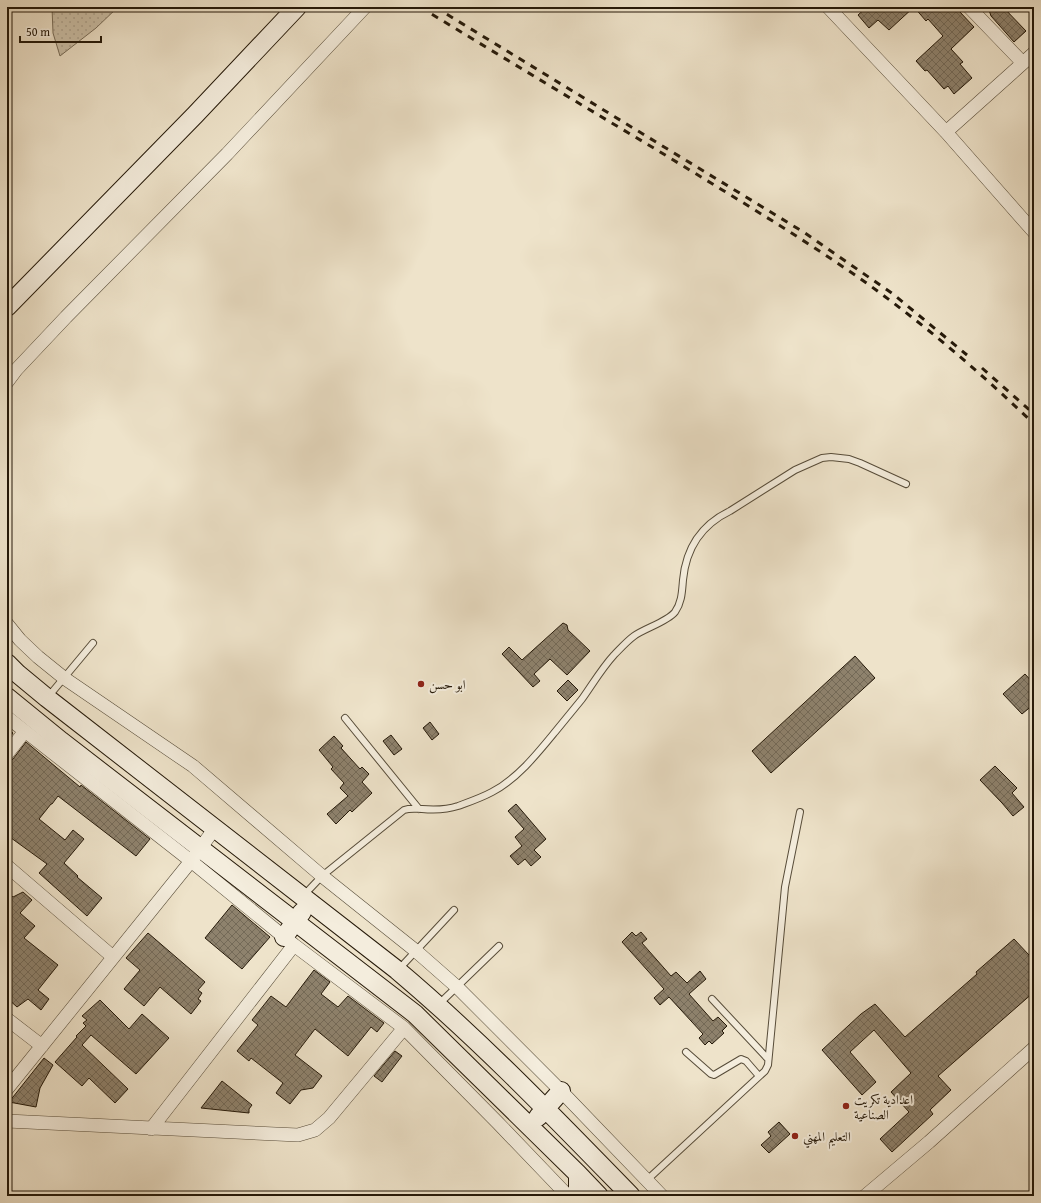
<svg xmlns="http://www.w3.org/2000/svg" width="1041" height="1203" viewBox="0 0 1041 1203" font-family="'Gentium Book Plus',Amiri,serif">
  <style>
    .grass { fill: url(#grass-dots); stroke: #786d59 }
    .building { fill: url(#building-cross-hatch); stroke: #251909 }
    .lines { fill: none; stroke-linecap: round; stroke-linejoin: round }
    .lane-casing { stroke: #574c39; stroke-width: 8 }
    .street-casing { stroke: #574c39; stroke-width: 14 }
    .secondary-casing { stroke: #251909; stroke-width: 20 }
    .lane { stroke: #f4eddd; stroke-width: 6 }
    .street { stroke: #f4eddd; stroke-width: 13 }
    .secondary { stroke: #f4eddd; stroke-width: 18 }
    .rail { stroke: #251909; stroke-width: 3; stroke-dasharray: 7 7; stroke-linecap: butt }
    .poi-dot { fill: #8f2418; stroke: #f4eddd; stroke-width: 1.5 }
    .labels { text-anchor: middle; stroke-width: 4; stroke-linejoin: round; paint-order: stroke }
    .poi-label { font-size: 13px; fill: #251909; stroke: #f4eddd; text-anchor: start }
  </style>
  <defs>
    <pattern id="grass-dots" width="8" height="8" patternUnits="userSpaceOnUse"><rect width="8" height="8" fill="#ccc1a9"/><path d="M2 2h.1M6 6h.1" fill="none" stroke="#afa590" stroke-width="1.8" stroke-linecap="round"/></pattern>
    <pattern id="building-cross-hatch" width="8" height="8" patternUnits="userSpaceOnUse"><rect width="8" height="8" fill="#8e826d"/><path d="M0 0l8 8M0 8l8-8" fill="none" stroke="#746a58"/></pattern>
  </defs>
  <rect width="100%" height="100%" fill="#eee3ca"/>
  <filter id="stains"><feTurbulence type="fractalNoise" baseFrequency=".005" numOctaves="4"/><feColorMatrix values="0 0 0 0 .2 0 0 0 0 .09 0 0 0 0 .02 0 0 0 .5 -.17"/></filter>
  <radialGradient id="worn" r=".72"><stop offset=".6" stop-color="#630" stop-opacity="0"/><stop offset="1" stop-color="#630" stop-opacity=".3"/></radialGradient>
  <!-- grass -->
  <path class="grass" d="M52,7H118L96,28L60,56L53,33Z"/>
  <!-- building -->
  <path class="building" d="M867,7H961L962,10L960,12L974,27L951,49L963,62L960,64L972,78L954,94L948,86L944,89L927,70L925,71L916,61L943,36L928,19L926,21L914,7L889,30L878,20L869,28L858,15Z
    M988,7H1003L1026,31L1014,42L991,16Z
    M563,623L567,625L568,630L590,651L567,675L550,659L534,674L540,681L533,687L502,654L509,647L522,660Z
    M855,656L875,678L771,773L752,751Z
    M1025,674L1034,684V697L1030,700L1034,704L1022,714L1003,694Z
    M568,680L578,690L567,701L557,691Z
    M430,722L439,734L432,740L423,728Z
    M7,728L13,733L7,741Z
    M391,735L402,749L394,755L383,741Z
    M334,736L343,746L341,748L360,769L362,767L369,774L362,782L372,793L352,812L350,810L336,824L327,814L348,796L340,788L344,783L331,769L333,767L319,750Z
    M26,742L80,787L81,785L150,839L136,856L58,796L52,804H51L39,819L65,840L73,830L84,839L64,863L78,876L77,877L102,898L87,916L39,873L47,864L7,835V762L10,761L13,759Z
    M995,766L1017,788L1012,793L1024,807L1013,816L1002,803L980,780Z
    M516,804L546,839L534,850L541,857L531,866L525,859L518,865L510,856L522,846L515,837L524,829L508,811Z
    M7,892L13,897L23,892L32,900L20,913L35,926L24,938L58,965L38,990L49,999L41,1010L28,999L17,1007L7,998Z
    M232,905L270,937L242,969L205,938Z
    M632,932L636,936L641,932L647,939L642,943L671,976L676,972L687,983L700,971L706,979L689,994L713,1021L718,1017L727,1026L722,1031L724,1033L712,1044L709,1041L705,1045L699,1038L703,1034L669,997L660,1005L654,998L664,989L622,942Z
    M148,933L205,982L198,990L202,993L198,999L201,1001L191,1014L160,987L144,1006L124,989L140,970L126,958Z
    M1014,939L1029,955L1034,950V992L938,1076L951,1090L930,1110L933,1114L892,1152L880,1139L909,1112L891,1092L911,1073L874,1030L850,1052L876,1082L862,1095L822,1050L861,1014L875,1004L905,1037L977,974L976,972Z
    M314,970L330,982L321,994L338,1007L348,996L384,1023L377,1032L371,1027L348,1056L315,1029L295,1055L322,1076L313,1088L301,1090L290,1104L276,1093L283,1083L251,1058L249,1061L237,1051L258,1025L252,1020L271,996L286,1007Z
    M100,1000L129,1029L142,1014L169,1038L136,1074L91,1035L82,1045L128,1089L115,1103L89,1078L82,1086L55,1062L77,1037L76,1036L86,1026L83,1023L87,1020L82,1016Z
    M395,1051L402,1056L382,1082L374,1076Z
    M44,1058L53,1065L40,1088L36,1107L9,1102Z
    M222,1081L252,1105L249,1109V1113L201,1108Z
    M779,1122L790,1134L769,1153L761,1145L771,1136L768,1132Z"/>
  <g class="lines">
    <!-- lane casing -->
    <g class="lane-casing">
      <path id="lane" d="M48,697L93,643
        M345,718L419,809
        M304,895L322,876L404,810C410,808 416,809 422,809C434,810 446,810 458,806C469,802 481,798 492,792C517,779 537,754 555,732C564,721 573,710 582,699C592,685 602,668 614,655C620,649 627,641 634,636C645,628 667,622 675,612C682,602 682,591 683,580C686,548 701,525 730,511L795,470L822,458L831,457L849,459L860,463L906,484
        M399,969L454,910
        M712,999L768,1059
        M439,1004L499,946
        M686,1052L711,1074L714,1075L741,1059L746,1061L759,1076
        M647,1180L765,1071L768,1065L785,887L800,812"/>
    </g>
    <!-- street casing -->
    <g class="street-casing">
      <path id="street" d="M828,7L946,132L1034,232
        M1023,63L1034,53
        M946,132L1023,63L969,7
        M7,382L16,370L66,317L227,154L365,7
        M7,624L20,640L38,657L64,678L193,766L322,876L416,951L457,987L561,1091L662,1196
        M7,717L191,861L294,945L404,1028L498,1123L568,1196
        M7,754L25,731
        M7,866L113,957
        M7,1019L42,1046
        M7,1089L191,861L215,828
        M7,1121L298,1135L315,1130L329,1118L404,1028
        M151,1129L294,945
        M865,1196L929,1142L1034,1048"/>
    </g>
    <!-- secondary casing -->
    <g class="secondary-casing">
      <path id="secondary" d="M7,307L195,115L297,7
        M7,663L18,674L47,698L397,970C480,1040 555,1118 631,1196
        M7,697L61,741L415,1014L578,1174L599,1196
        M284,937L302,912
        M538,1117L561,1091
        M578,1196V1174"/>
    </g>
    <!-- lane -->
    <use href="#lane" class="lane"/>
    <!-- street -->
    <use href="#street" class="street"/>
    <!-- secondary -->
    <use href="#secondary" class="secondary"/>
    <!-- rail -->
    <path class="rail" d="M420,7C499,55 578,103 657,150C727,193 798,235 865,282C925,325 981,373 1034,424
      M435,7L805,233L893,294L967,355
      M982,368L1034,414"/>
  </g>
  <!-- markers -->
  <g class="poi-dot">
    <circle cx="421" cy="684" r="4"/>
    <circle cx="846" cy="1106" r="4"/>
    <circle cx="795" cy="1136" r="4"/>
  </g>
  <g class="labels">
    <!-- poi labels -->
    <g class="poi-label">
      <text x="429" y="689">ابو حسن</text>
      <text x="854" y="1104">اعدادية تكريت<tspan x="854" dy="15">الصناعية</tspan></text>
      <text x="803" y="1141">التعليم المهني</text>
    </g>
  </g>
  <!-- margin -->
  <rect width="1041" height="1203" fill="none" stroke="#eee3ca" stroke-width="24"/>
  <rect x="8" y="8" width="1025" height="1187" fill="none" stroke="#251909" stroke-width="2"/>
  <rect x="12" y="12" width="1017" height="1179" fill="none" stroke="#251909"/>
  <!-- scale -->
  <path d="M20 36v6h81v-6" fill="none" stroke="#251909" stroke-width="2"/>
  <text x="26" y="36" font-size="12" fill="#251909" stroke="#f4eddd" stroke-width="3" paint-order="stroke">50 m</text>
  <rect width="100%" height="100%" filter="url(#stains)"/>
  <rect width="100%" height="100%" fill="url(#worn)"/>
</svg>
